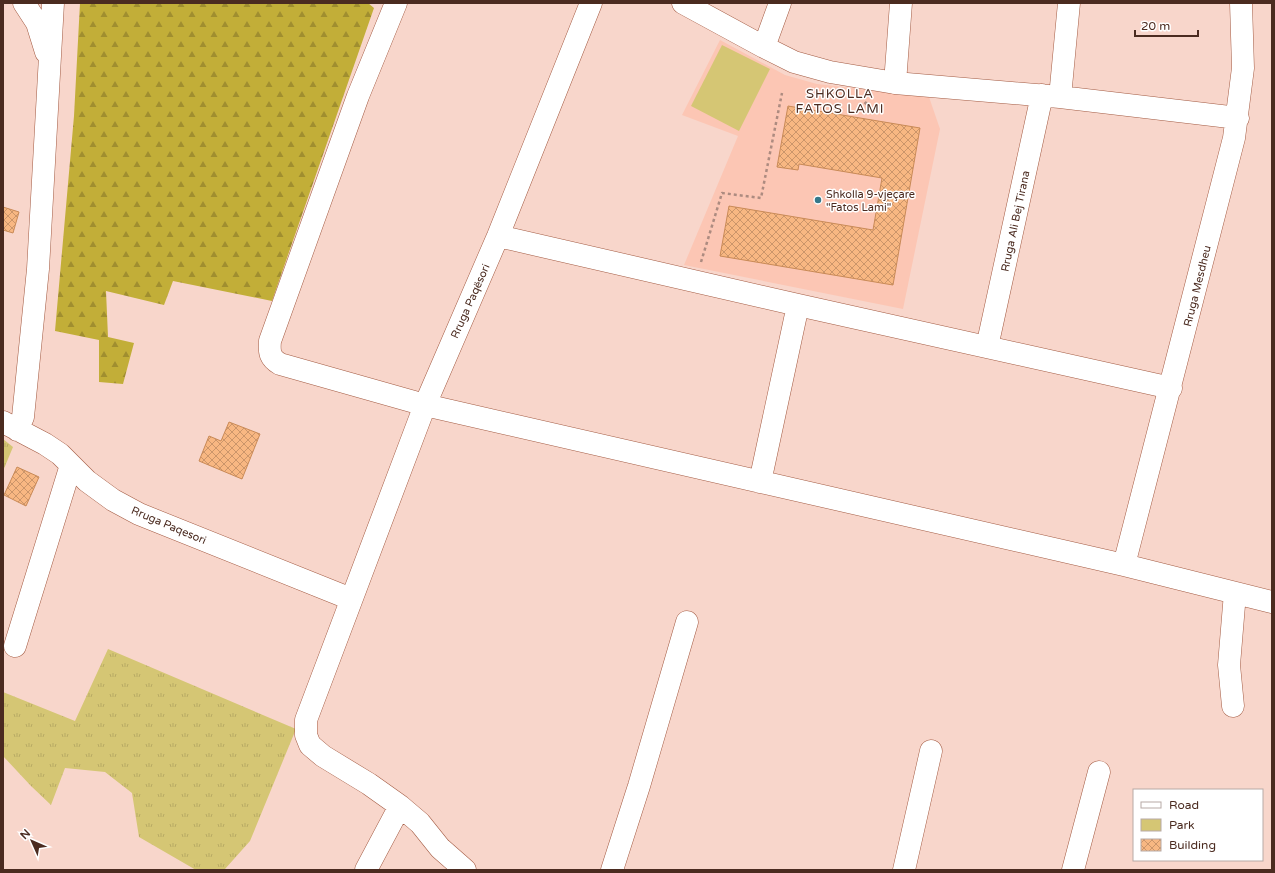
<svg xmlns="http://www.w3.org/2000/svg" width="1275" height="873" viewBox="0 0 1275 873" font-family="'Varela Round',sans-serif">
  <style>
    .built { fill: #fcc6b4 }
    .grass { fill: url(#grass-tufts) }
    .forest { fill: url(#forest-firs) }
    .green { fill: #d5c674 }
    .building { fill: url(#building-cross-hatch); stroke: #c98a57 }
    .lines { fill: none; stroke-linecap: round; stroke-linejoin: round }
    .minor-casing { stroke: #a35b43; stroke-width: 23 }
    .path { stroke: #ad8b80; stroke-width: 2.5; stroke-dasharray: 3 3; stroke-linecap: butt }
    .minor { stroke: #fff; stroke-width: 22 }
    .poi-dot { fill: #36788a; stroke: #fff; stroke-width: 1.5 }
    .labels { text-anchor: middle; stroke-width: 3; stroke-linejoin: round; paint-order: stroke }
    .poi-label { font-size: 11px; fill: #4b2b20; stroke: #fff; text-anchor: start }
    .street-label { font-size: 11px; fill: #4b2b20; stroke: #fff }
    .quarter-label { font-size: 13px; letter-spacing: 1px; fill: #4b2b20; stroke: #fff }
  </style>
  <defs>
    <pattern id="grass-tufts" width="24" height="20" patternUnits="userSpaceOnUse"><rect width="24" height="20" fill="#d5c674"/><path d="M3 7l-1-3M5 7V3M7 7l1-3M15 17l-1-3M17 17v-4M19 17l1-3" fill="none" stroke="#b8aa64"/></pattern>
    <pattern id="forest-firs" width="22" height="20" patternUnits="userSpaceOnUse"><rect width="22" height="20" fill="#c2ae38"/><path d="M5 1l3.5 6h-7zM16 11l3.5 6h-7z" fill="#a08e2f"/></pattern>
    <pattern id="building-cross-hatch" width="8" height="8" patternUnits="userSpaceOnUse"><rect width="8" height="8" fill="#f8b782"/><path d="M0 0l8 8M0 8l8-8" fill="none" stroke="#cb956a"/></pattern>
  </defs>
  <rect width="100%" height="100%" fill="#f8d6cb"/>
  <!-- built -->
  <path class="built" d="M720,40L785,75L817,84L929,97L940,129L903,309L684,265L738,136L682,115Z"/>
  <!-- grass -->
  <path class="grass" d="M3,439L13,447L3,471Z
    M108,649L296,729L250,841L225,869L196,870L139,837L132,793L105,772L65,768L51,805L31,786L3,756V692L75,721Z"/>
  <!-- forest -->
  <path class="forest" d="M80,3H368L374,8L272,301L173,281L164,305L106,291L108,337L134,343L123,384L99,382V340L55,331L74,116Z"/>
  <!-- green -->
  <path class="green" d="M722,45L770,69L739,131L691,106Z"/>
  <!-- building -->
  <path class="building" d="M788,106L920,128L893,285L720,256L729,206L873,230L882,178L799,164L798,170L777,167Z
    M3,207L19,212L13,233L3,230Z
    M229,422L260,434L242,479L199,461L209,436L221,441Z
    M17,467L39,477L26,506L4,495Z"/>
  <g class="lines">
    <!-- minor casing -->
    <g class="minor-casing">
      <path id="minor" d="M24,3L37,23L46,52
        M396,3L358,96L270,341C269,353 270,358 280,364L425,405L1124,565L1272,602
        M683,3L764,47L794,62L830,72L895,83L1060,97L1238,118
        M764,47L780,3
        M895,83L901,3
        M1060,97L1069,3
        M498,236L798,305L1171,388
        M987,347L1042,95
        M3,422L45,444L60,454L87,481L113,500L139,514L351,599
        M17,430L23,417L38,269L53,3
        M760,482L798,305
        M1124,565L1234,138L1243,68L1241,3
        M15,646L71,465
        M1233,706L1229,665L1235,593
        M366,870L400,806
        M465,870L440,848L420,823L400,806L369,784L323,756L310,745L306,735V720L425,405L498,236L591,3
        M612,870L639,786L687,622
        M904,870L931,751
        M1073,870L1099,772"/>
    </g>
    <!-- path -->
    <path class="path" d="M860,108L869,100
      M701,262L722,193L761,198L782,93"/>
    <!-- minor -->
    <use href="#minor" class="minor"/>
  </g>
  <!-- markers -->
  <circle class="poi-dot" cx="818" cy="200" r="4"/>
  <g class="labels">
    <!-- poi labels -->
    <g class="poi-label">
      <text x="826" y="198">Shkolla 9-vjeçare<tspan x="826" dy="13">"Fatos Lami"</tspan></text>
    </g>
    <!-- street labels -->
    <g class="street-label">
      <text transform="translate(1015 221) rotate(-78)" y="4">Rruga Ali Bej Tirana</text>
      <text transform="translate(1197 286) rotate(-76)" y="4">Rruga Mesdheu</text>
      <text transform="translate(470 301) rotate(-66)" y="4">Rruga Paqësori</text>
      <text transform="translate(169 525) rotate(23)" y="4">Rruga Paqesori</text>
    </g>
    <!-- quarter labels -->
    <g class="quarter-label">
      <text x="840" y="98">SHKOLLA<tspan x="840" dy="15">FATOS LAMI</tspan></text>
    </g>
  </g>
  <!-- border -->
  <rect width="1275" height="873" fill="none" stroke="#4b2b20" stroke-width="8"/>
  <!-- legend -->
  <rect x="1133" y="789" width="130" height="72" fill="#ffffff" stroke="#b7aaa6"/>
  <rect x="1141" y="802" width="20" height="6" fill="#ffffff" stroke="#b7aaa6"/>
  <text x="1169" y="809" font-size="12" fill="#4b2b20">Road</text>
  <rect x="1141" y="819" width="20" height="12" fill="#d5c674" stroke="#b7aaa6"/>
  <text x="1169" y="829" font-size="12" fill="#4b2b20">Park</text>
  <rect x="1141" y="839" width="20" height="12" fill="url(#building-cross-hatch)" stroke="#b7aaa6"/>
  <text x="1169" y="849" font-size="12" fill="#4b2b20">Building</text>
  <!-- north arrow -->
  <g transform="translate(32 841) rotate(315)" stroke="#ffffff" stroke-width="3" paint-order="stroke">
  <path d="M0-3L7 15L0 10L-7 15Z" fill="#4b2b20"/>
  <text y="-6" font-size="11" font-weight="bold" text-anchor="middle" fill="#4b2b20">N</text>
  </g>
  <!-- scale -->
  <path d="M1135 30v6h63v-6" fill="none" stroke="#4b2b20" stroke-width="2"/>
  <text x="1141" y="30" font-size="12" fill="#4b2b20" stroke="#ffffff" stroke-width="3" paint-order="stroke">20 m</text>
</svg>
